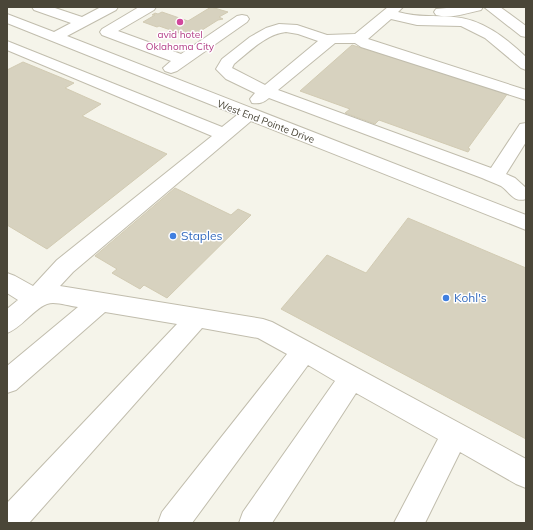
<svg xmlns="http://www.w3.org/2000/svg" width="533" height="530" viewBox="0 0 533 530" font-family="Mulish,sans-serif">
  <style>
    .building { fill: #d7d2bf; stroke: #d2cbb3 }
    .lines { fill: none; stroke-linecap: round; stroke-linejoin: round }
    .minor-casing { stroke: #c1bdad; stroke-width: 2 }
    .minor { fill: #fff; fill-rule: evenodd }
    .hotel-dot { fill: #d1479c; stroke: #fff; stroke-width: 1.5 }
    .shop-dot { fill: #3f7fe0; stroke: #fff; stroke-width: 1.5 }
    .labels { text-anchor: middle; stroke-width: 3; stroke-linejoin: round; paint-order: stroke }
    .far-hotel-label { font-size: 10px; fill: #b23c85; stroke: #fff }
    .far-street-label { font-size: 10px; fill: #4a4638; stroke: #fff }
    .shop-label { font-size: 12px; fill: #366cbe; stroke: #fff; text-anchor: start }
  </style>
  <rect width="100%" height="100%" fill="#f5f4ea"/>
  <!-- building -->
  <path class="building" d="M211,7L228,12L219,17L223,19L218,20L191,37L159,26L157,27L143,22L155,15H152L155,13L158,14L162,12L188,21Z
    M352,45L508,93L468,148L470,149L468,152L379,120L375,124L345,113L350,109L300,91Z
    M23,62L74,83L65,88L101,104L82,116L167,154L47,249L7,225V70Z
    M175,188L231,215L238,209L251,215L167,298L144,285L140,289L112,273L117,269L95,256Z
    M408,218L526,268V439L281,309L327,255L366,273Z"/>
  <g class="lines">
    <!-- minor casing -->
    <g class="minor-casing">
      <path id="minor" d="M32,7H52L82,17L101,7H118L116,10L67,36L526,215V230L251,121L73,272L60,286L263,319L272,322L526,459V488L516,484L460,452L425,523H394L438,439L356,393L272,523H239L243,512L335,381L308,365L192,523H158L162,512L287,354L258,338L202,328L29,523H7V503L177,324L105,312L16,390L7,393V366L78,307C70,306 61,303 53,303C37,303 24,327 7,333V309L18,300L7,293V273L15,276L33,286L57,260L212,136L7,50V41L222,127L237,115L7,23V14L54,32L71,23L34,10Z
        M139,7H156L154,10L118,31L181,54L237,16L242,15L247,16L249,19L247,22L177,71L171,73L165,71L163,68L171,61L102,35L100,32L102,29Z
        M388,7H403L398,12C419,18 433,15 454,17C482,19 506,38 526,57V70L521,68L485,38L461,26L417,25L391,19L368,39L526,90V100L361,47L355,43H335L278,90L491,168L520,124L526,123V142L506,174L515,178L526,188V199C513,203 510,192 501,186C495,183 488,181 482,178L269,98C263,103 259,104 252,103L250,99L255,93L226,79L216,69L222,59L250,37L266,28L279,24L297,25L327,35L355,34ZM286,32L298,34L318,41L265,85L232,68L234,64C249,52 266,34 286,32Z
        M457,7H483L481,10C467,13 451,19 436,15L434,12L436,9Z
        M484,7H500L526,26V37L521,36Z"/>
    </g>
    <!-- minor -->
    <use href="#minor" class="minor"/>
  </g>
  <!-- markers -->
  <circle class="hotel-dot" cx="180" cy="22" r="4"/>
  <g class="shop-dot">
    <circle cx="173" cy="236" r="4"/>
    <circle cx="446" cy="298" r="4"/>
  </g>
  <g class="labels">
    <!-- far-hotel labels -->
    <g class="far-hotel-label">
      <text x="180" y="38">avid hotel<tspan x="180" dy="12">Oklahoma City</tspan></text>
    </g>
    <!-- far-street labels -->
    <g class="far-street-label">
      <text transform="translate(266 121) rotate(21)" y="4">West End Pointe Drive</text>
    </g>
    <!-- shop labels -->
    <g class="shop-label">
      <text x="181" y="240">Staples</text>
      <text x="454" y="302">Kohl's</text>
    </g>
  </g>
  <!-- border -->
  <rect width="533" height="530" fill="none" stroke="#4a4638" stroke-width="16"/>
</svg>
